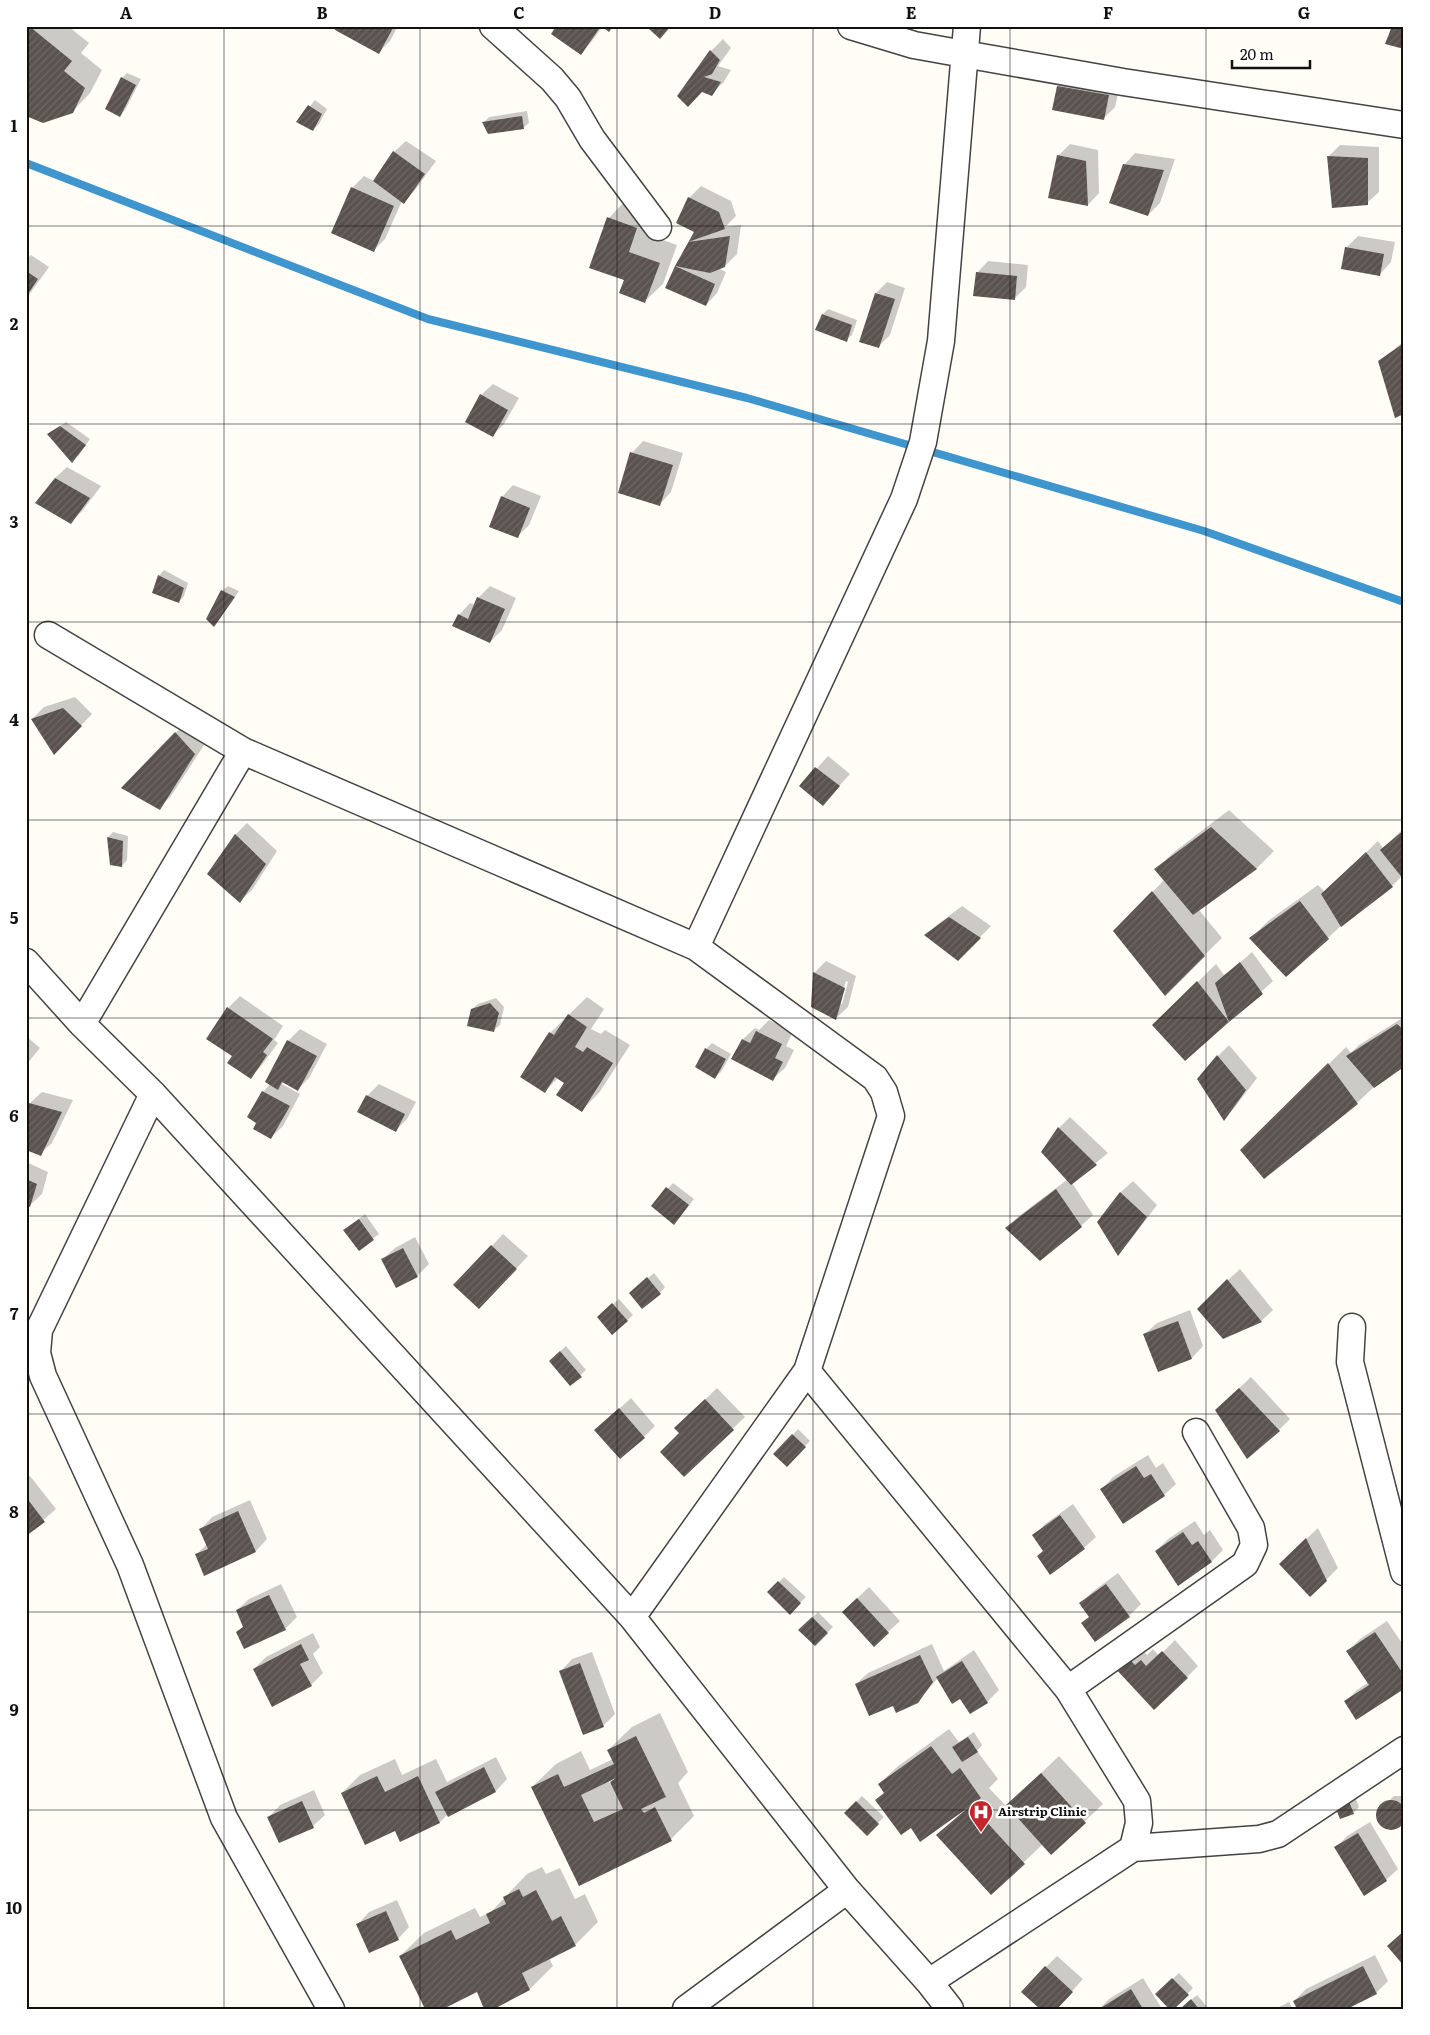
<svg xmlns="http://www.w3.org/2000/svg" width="1430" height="2035" viewBox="0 0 1430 2035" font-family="Literata,serif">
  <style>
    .shadow { fill: #0003; fill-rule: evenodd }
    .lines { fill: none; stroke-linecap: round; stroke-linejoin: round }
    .stream { stroke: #3f96cf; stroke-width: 8 }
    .building { fill: url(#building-hatch); fill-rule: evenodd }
    .minor-casing { stroke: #444; stroke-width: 29 }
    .minor { stroke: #fff; stroke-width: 26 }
    .grid { fill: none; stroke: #111; stroke-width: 1; stroke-opacity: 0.55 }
    .labels { text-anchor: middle; stroke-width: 5; stroke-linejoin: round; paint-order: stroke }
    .poi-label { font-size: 12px; font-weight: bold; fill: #111; stroke: #fff; text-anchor: start }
    .neatline { fill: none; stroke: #111; stroke-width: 2 }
    .grid-label { font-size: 16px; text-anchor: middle; font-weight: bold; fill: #111 }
  </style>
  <defs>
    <pattern id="building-hatch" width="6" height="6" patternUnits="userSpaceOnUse" patternTransform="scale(1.25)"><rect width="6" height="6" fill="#5a524d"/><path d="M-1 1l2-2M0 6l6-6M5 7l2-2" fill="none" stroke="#6d6662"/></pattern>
  </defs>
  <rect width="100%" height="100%" fill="#fffdf5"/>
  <!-- shadow -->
  <path class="shadow" d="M26,26H68L89,43L81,53L102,70L90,93L72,112L30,89Z
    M338,26H398L390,41L378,53Z
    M558,26H603L592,41L581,53Z
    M723,39L731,48L718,66L731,70L723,83L711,94L702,90L679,96L711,51Z
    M127,73L141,79L125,110L120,116L122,78Z
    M1070,75L1120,84L1115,107L1104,118L1058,86Z
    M315,100L327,109L319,124L313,130L298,121Z
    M527,111L529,123L523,128L484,122L489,117Z
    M406,141L436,161L415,190L404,202L402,201L385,239L374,250L352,188L364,176L374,181L394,152Z
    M1070,144L1098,150L1099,193L1088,205L1058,156Z
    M1340,145L1379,147V192L1367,203L1328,157Z
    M1135,153L1175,159L1160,203L1148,215L1124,165Z
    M701,186L731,201L736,216L725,227L741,225L737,254L725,266L718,268L726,272L717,293L706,305L667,288L695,231L689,198Z
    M626,200L654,210L646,234L677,245L663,284L645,301L626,280L609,218Z
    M1358,236L1395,242L1391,262L1380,274L1346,248Z
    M31,255L49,267L26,299V260Z
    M988,261L1028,265L1026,287L1014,299L977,273Z
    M887,282L905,288L890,335L878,347L876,293Z
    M828,309L857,320L852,335L846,340L823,314Z
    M1404,341V412L1379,362Z
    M493,384L519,398L504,424L492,436L481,395Z
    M66,422L90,439L78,456L48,434Z
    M643,441L683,453L671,492L660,504L632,453Z
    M67,467L101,486L83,510L71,522L55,478Z
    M513,485L541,496L529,525L517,537L502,497Z
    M164,570L188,583L184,596L179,602L159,576Z
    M228,586L239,591L214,626L222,591Z
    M490,586L516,598L502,630L490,642L459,615L470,603L475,605L478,598Z
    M75,697L92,714L55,753L32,719L44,707Z
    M187,721L206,742L171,796L159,808L123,788Z
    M828,756L850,774L823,804L801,786Z
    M1229,810L1274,851L1257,868L1199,910L1222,938L1165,994L1115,931L1165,879L1156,869L1174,852Z
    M247,823L277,851L252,890L240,901L209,873L236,834Z
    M1404,828V878L1402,876L1392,886L1342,925L1286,976L1251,938L1268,921L1318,885L1325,892L1378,841L1383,848Z
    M113,832L128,836L127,860L122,866L108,837Z
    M962,906L991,926L958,960L926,935L938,924Z
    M1252,952L1273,981L1228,1021L1154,1025L1216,964L1224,975L1226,973V975Z
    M826,961L856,976L848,1007L836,1018L813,1006L814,973ZM846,981L848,982L842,1004H839Z
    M240,996L283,1026L274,1040L278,1043L262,1065L251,1077L233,1056L228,1008Z
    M587,997L604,1009L591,1029L601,1034L605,1030L630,1045L599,1093L582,1110L566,1083L558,1078L544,1092L522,1077L550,1033Z
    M496,998L504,1007L500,1025L494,1030L472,1009L478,1004Z
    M1404,1017V1066L1375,1086L1357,1103L1242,1150L1346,1047L1351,1053L1359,1045Z
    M769,1020L793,1032L786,1046L794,1050L785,1068L773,1079L743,1039L755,1028L759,1030Z
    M300,1029L327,1044L309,1078L298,1089L284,1082L282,1084L300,1094L283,1126L271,1137L258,1122L263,1092L270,1084L288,1041Z
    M26,1036L40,1048L26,1065Z
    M712,1043L731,1054L721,1072L715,1077L706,1049Z
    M1229,1045L1257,1078L1235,1107L1224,1119L1218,1056Z
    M379,1084L416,1102L407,1119L395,1131L359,1112L367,1096Z
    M42,1092L73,1100L52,1143L40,1154L30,1103Z
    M1070,1117L1108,1153L1072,1183L1093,1215L1081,1226L1007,1228L1019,1216L1068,1179L1059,1128Z
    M26,1162L48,1172L42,1194L30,1205L26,1204Z
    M1133,1181L1157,1205L1129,1242L1118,1254L1099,1222L1121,1192Z
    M673,1183L694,1199L679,1218L652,1206Z
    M365,1214L379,1234L359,1249L351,1225Z
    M503,1234L528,1256L491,1296L455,1285Z
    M415,1237L429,1264L417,1276L383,1259L395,1248Z
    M1240,1269L1273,1310L1261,1321L1210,1297Z
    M654,1273L665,1287L660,1293L636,1288Z
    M619,1299L633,1315L612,1334L604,1312Z
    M1190,1310L1203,1346L1192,1358L1158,1370L1145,1334L1157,1323Z
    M566,1346L586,1370L570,1385L556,1355Z
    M1251,1377L1290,1419L1279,1430L1228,1399Z
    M717,1388L745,1417L684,1476L681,1433L688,1416Z
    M631,1398L655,1426L644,1437L596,1430Z
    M798,1429L810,1441L787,1465L775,1454Z
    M1148,1455L1156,1468L1163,1463L1176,1484L1164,1495L1102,1489L1113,1477Z
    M30,1476L56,1509L26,1535V1480Z
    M250,1500L267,1539L256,1551L205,1574L196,1555L207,1544L201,1529L212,1517Z
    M1073,1504L1096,1537L1084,1548L1044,1550L1034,1536L1045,1524Z
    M1195,1521L1204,1535L1210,1530L1223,1550L1212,1561L1156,1551L1168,1539Z
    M1318,1528L1338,1568L1326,1580L1292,1552Z
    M1118,1573L1141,1604L1129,1616H1090L1081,1603L1092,1592Z
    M784,1577L806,1597L790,1613L769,1592Z
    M281,1584L297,1617L285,1629L237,1632L244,1626L237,1610L249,1599Z
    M869,1587L900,1621L874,1645L843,1612Z
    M818,1612L833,1627L815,1645L800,1630Z
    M1387,1621L1404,1646V1687L1345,1702L1357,1690L1369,1682L1348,1651L1360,1639Z
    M313,1633L320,1647L313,1654L323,1673L311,1685L254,1669L266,1657Z
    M1175,1640L1198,1666L1187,1677L1115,1667L1138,1645L1147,1655L1153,1649L1159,1656Z
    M932,1644L944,1671L974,1650L999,1690L987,1702L961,1697L938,1678L917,1702L894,1704L856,1684L868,1673Z
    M592,1652L615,1714L603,1726L561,1671L572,1659Z
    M660,1713L688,1772L678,1783L694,1816L671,1839L579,1884L532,1787L556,1764L581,1751L590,1770L613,1759L608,1750L632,1727ZM617,1777L610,1784L608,1780Z
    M949,1729L959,1742L974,1732L982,1745L977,1751L998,1779L989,1788L1006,1806L1059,1756L1103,1804L1051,1853L1043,1844L991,1893L938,1835L961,1813L960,1812L911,1827L877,1800L885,1792L879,1784L897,1767Z
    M496,1757L507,1779L496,1791L448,1814L440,1822L401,1840L396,1830L342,1793L360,1775L395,1759L402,1775L436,1759L447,1782Z
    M314,1790L325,1815L313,1826L280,1842L269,1817L280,1805Z
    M1354,1794L1359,1807L1353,1813L1340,1818Z
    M862,1796L884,1817L867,1834L845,1813Z
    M1394,1796H1404V1823L1397,1828L1388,1829L1381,1824L1378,1811Z
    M1370,1822L1398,1869L1386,1880L1336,1848L1347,1836Z
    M542,1867L546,1874L560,1868L575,1899L585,1894L598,1922L575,1945L549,1958L553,1966L530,1989L491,2009L477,1990L400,1956L424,1933L475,1908L480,1917L491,1912L527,1874Z
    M397,1900L409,1927L398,1939L358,1924L369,1912Z
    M1375,1955L1388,1981L1376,1993L1294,2001L1306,1989Z
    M1057,1956L1083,1979L1056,2009L1046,1967Z
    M1179,1973L1193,1988L1173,2009L1157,1994Z
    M1143,1978L1162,2009H1099L1109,1999Z
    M1197,1995L1209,2009H1181L1183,2007Z
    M1289,2002L1293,2009H1275Z"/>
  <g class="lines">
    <!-- stream -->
    <path class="stream" d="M26,163L428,319L747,398L1204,531L1404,602"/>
  </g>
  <!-- building -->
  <path class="building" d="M26,26H29L72,61L64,71L85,88L73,113L43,123L26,116V93L29,90L26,88Z
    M336,26H394L379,54L335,30Z
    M556,26H601L581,55L551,34Z
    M601,26H613L609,32Z
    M651,26H671L660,39L649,29Z
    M1392,26H1404V49L1385,44Z
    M710,50L720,60L712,74L704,77L721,82L712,96L702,92L688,107L677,96Z
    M121,77L136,85L120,117L105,109Z
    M1057,86L1109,95L1104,120L1052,110Z
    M308,105L322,114L313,131L296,122Z
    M522,116L524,129L488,134L482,122Z
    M393,151L425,174L404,204L373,181Z
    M1057,155L1086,161L1088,206L1048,198Z
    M1327,156L1368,158V205L1332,208Z
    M1123,164L1164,170L1148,216L1109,203Z
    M351,187L394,206L374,252L331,233Z
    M688,197L719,212L725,229L688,242L730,236L725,267L710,273L675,266L694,232L676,223Z
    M607,217L637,228L629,252L660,263L645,303L619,293L624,280L589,268Z
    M1345,247L1384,254L1380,276L1341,269Z
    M675,266L715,284L706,306L665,288Z
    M26,271L38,279L26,297Z
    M976,272L1017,276L1015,300L973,296Z
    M875,293L895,299L879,348L859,342Z
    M822,314L852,325L847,342L815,330Z
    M1404,343V414L1395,418L1378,361Z
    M480,394L508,410L493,437L465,422Z
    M60,426L86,445L72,463L47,434Z
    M630,452L673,465L660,506L618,493Z
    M55,478L90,498L71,524L35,503Z
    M501,496L530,508L518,538L489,527Z
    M158,575L184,588L179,603L152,593Z
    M221,590L235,597L214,627L206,619Z
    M477,597L505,609L490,643L452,626L458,614L468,619Z
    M63,708L82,726L54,755L31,719Z
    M175,732L195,754L160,810L121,788Z
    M815,767L840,786L823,806L799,786Z
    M1211,827L1257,869L1193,915L1154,869Z
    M1404,830V880L1380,850Z
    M235,834L266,864L240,903L207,874Z
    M107,837L123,841L122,867L110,865Z
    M1366,852L1393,887L1341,927L1321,894Z
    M1152,891L1205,956L1165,996L1113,931Z
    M1300,901L1329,939L1286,977L1249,938Z
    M949,917L981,938L958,961L924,935Z
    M1240,962L1263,994L1229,1022L1215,983Z
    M813,972L845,988L836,1020L811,1007Z
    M1197,981L1229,1022L1185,1061L1152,1025Z
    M490,1003L499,1013L494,1032L467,1026L471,1009Z
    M227,1007L273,1039L263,1052L267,1055L251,1079L227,1063L232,1056L206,1039Z
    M568,1014L587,1027L575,1047L583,1052L587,1047L613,1063L582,1112L556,1095L564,1083L555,1077L545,1093L520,1077L549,1032L554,1035Z
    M1397,1024L1404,1030V1067L1374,1088L1346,1056Z
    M756,1031L782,1044L775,1058L783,1062L773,1081L731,1059L742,1039L750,1043Z
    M287,1040L317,1056L298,1091L282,1082L278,1090L265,1082Z
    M705,1048L726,1059L715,1079L695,1067Z
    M1217,1055L1246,1090L1224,1121L1197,1079Z
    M1328,1063L1358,1104L1264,1179L1240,1150Z
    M262,1091L290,1106L271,1139L253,1129L256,1123L247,1117Z
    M366,1095L405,1114L396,1132L357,1112Z
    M29,1103L62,1112L41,1156L26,1150V1109Z
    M1058,1127L1097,1165L1071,1185L1041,1152Z
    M26,1179L37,1184L30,1207L26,1206Z
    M666,1187L689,1205L674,1225L651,1206Z
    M1056,1189L1082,1227L1040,1261L1005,1228Z
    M1120,1192L1147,1217L1118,1256L1097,1222Z
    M359,1219L374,1240L359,1251L343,1230Z
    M491,1245L517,1269L479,1309L453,1285Z
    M403,1248L418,1277L396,1288L381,1259Z
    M647,1277L661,1294L642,1309L629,1293Z
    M1227,1279L1262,1322L1223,1339L1197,1309Z
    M612,1303L628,1321L612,1335L597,1317Z
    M1178,1321L1192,1359L1158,1372L1143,1334Z
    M560,1351L582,1377L570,1386L549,1361Z
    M1239,1388L1280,1431L1247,1459L1215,1410Z
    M705,1399L734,1430L684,1477L660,1452L679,1433L674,1428Z
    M619,1408L645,1438L620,1459L594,1430Z
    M792,1434L806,1447L787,1467L773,1454Z
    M1136,1466L1144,1478L1151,1474L1165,1496L1123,1524L1100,1489Z
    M26,1497L45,1522L26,1536Z
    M238,1511L256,1552L204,1576L195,1554L208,1549L199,1529Z
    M1060,1515L1085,1549L1050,1575L1037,1556L1043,1551L1032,1535Z
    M1183,1532L1192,1545L1198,1541L1212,1562L1178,1586L1155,1551Z
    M1306,1538L1327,1581L1310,1597L1279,1564Z
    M778,1581L801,1603L790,1615L767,1592Z
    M1106,1584L1130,1617L1095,1642L1081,1623L1089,1617L1079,1603Z
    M269,1595L286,1630L244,1649L236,1632L243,1627L236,1610Z
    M857,1598L889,1633L874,1647L842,1612Z
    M812,1617L828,1633L815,1646L798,1630Z
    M1375,1632L1404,1675V1689L1356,1720L1344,1701L1369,1685L1346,1651Z
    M301,1644L309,1660L300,1664L312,1686L272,1707L253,1669Z
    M1162,1651L1188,1678L1154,1710L1114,1667L1126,1656L1135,1665L1141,1660L1146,1666Z
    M920,1655L933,1682L918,1703L896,1713L893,1706L869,1716L855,1684Z
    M962,1661L988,1703L970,1714L960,1699L952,1704L936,1677Z
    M580,1663L604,1727L583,1735L559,1671Z
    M636,1736L666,1797L641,1809L644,1813L655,1807L672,1841L579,1886L531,1787L558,1774L564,1787L614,1764L607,1750ZM616,1778L610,1782L623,1809L594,1822L581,1795Z
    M968,1737L978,1752L962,1762L952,1747Z
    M931,1746L952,1774L960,1768L981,1798L971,1805L1025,1864L991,1895L936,1835L969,1807L920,1842L911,1828L901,1835L875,1800L884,1793L878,1784Z
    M484,1767L496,1792L448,1817L435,1792Z
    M1041,1773L1086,1823L1051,1855L1006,1805Z
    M377,1776L385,1792L418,1776L440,1823L400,1842L395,1831L365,1845L341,1793Z
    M1348,1799L1354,1814L1340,1819L1334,1804Z
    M1376 1815a15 15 0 1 1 30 0a15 15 0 1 1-30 0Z
    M302,1801L314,1828L279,1843L267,1817Z
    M856,1801L879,1824L867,1836L844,1813Z
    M1358,1833L1387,1881L1364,1896L1334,1847Z
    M519,1889L523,1897L536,1890L552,1921L561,1916L576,1946L522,1973L530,1990L494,2009H484L477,1992L443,2009H425L399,1956L451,1930L456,1940L490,1923L486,1914L506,1904L503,1897Z
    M386,1911L399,1940L369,1953L356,1924Z
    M1404,1931V1966L1387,1946Z
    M1045,1966L1073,1992L1057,2009H1040L1021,1992Z
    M1363,1966L1377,1994L1347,2009H1297L1293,2001Z
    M1172,1978L1189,1995L1174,2009H1169L1155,1994Z
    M1131,1989L1143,2009H1099Z
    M1191,1999L1199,2009H1180Z"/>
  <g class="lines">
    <!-- minor casing -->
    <g class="minor-casing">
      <path id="minor" d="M493,26L552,79L568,98L592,139L658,227
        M851,26L914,45L964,54L1123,82L1404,125
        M48,635L243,751L696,947L875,1078L884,1092L891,1116L807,1371L632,1617
        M696,947L904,499L923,442L941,341L967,26
        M26,962L82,1024L153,1094L632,1617L847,1890L929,1982L950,2009
        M82,1024L243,751
        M153,1094L39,1330L37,1353L43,1376L130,1565L224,1818L331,2009
        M1352,1327L1350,1362L1404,1572
        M807,1371L1068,1689L1137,1801L1139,1823L1133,1848
        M1068,1689L1245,1564L1254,1545L1251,1528L1196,1432
        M929,1982L1133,1848L1259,1839L1278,1834L1404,1750
        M686,2009L847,1890"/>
    </g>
    <!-- minor -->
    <use href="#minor" class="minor"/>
  </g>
  <!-- grid -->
  <path class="grid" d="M224,26V2009M420,26V2009M617,26V2009M813,26V2009M1010,26V2009M1206,26V2009M26,226H1404M26,424H1404M26,622H1404M26,820H1404M26,1018H1404M26,1216H1404M26,1414H1404M26,1612H1404M26,1810H1404"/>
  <!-- icons -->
  <defs>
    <g id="hospital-pin" transform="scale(1.25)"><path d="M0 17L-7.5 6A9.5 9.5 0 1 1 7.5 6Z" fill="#c4262e" stroke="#fff"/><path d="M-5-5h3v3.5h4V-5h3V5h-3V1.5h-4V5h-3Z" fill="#fff"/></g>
  </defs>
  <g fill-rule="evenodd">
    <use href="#hospital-pin" x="981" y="1812"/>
  </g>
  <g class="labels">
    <!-- poi labels -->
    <g class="poi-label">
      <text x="998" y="1816">Airstrip Clinic</text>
    </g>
  </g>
  <!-- border -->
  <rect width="1430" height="2035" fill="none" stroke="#ffffff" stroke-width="55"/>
  <!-- scale -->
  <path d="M1232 60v8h78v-8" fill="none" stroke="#111111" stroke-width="2.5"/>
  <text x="1240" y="60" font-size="15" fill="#111111" stroke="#ffffff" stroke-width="4" paint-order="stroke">20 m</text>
  <rect x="28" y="28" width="1374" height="1980" class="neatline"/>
  <g class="grid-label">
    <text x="126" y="19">A</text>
    <text x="322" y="19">B</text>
    <text x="519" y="19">C</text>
    <text x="715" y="19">D</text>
    <text x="911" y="19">E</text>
    <text x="1108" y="19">F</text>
    <text x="1304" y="19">G</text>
    <text x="14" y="132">1</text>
    <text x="14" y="330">2</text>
    <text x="14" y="528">3</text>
    <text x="14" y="726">4</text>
    <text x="14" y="924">5</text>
    <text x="14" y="1122">6</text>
    <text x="14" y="1320">7</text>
    <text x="14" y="1518">8</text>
    <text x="14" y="1716">9</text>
    <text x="14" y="1914">10</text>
  </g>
</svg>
